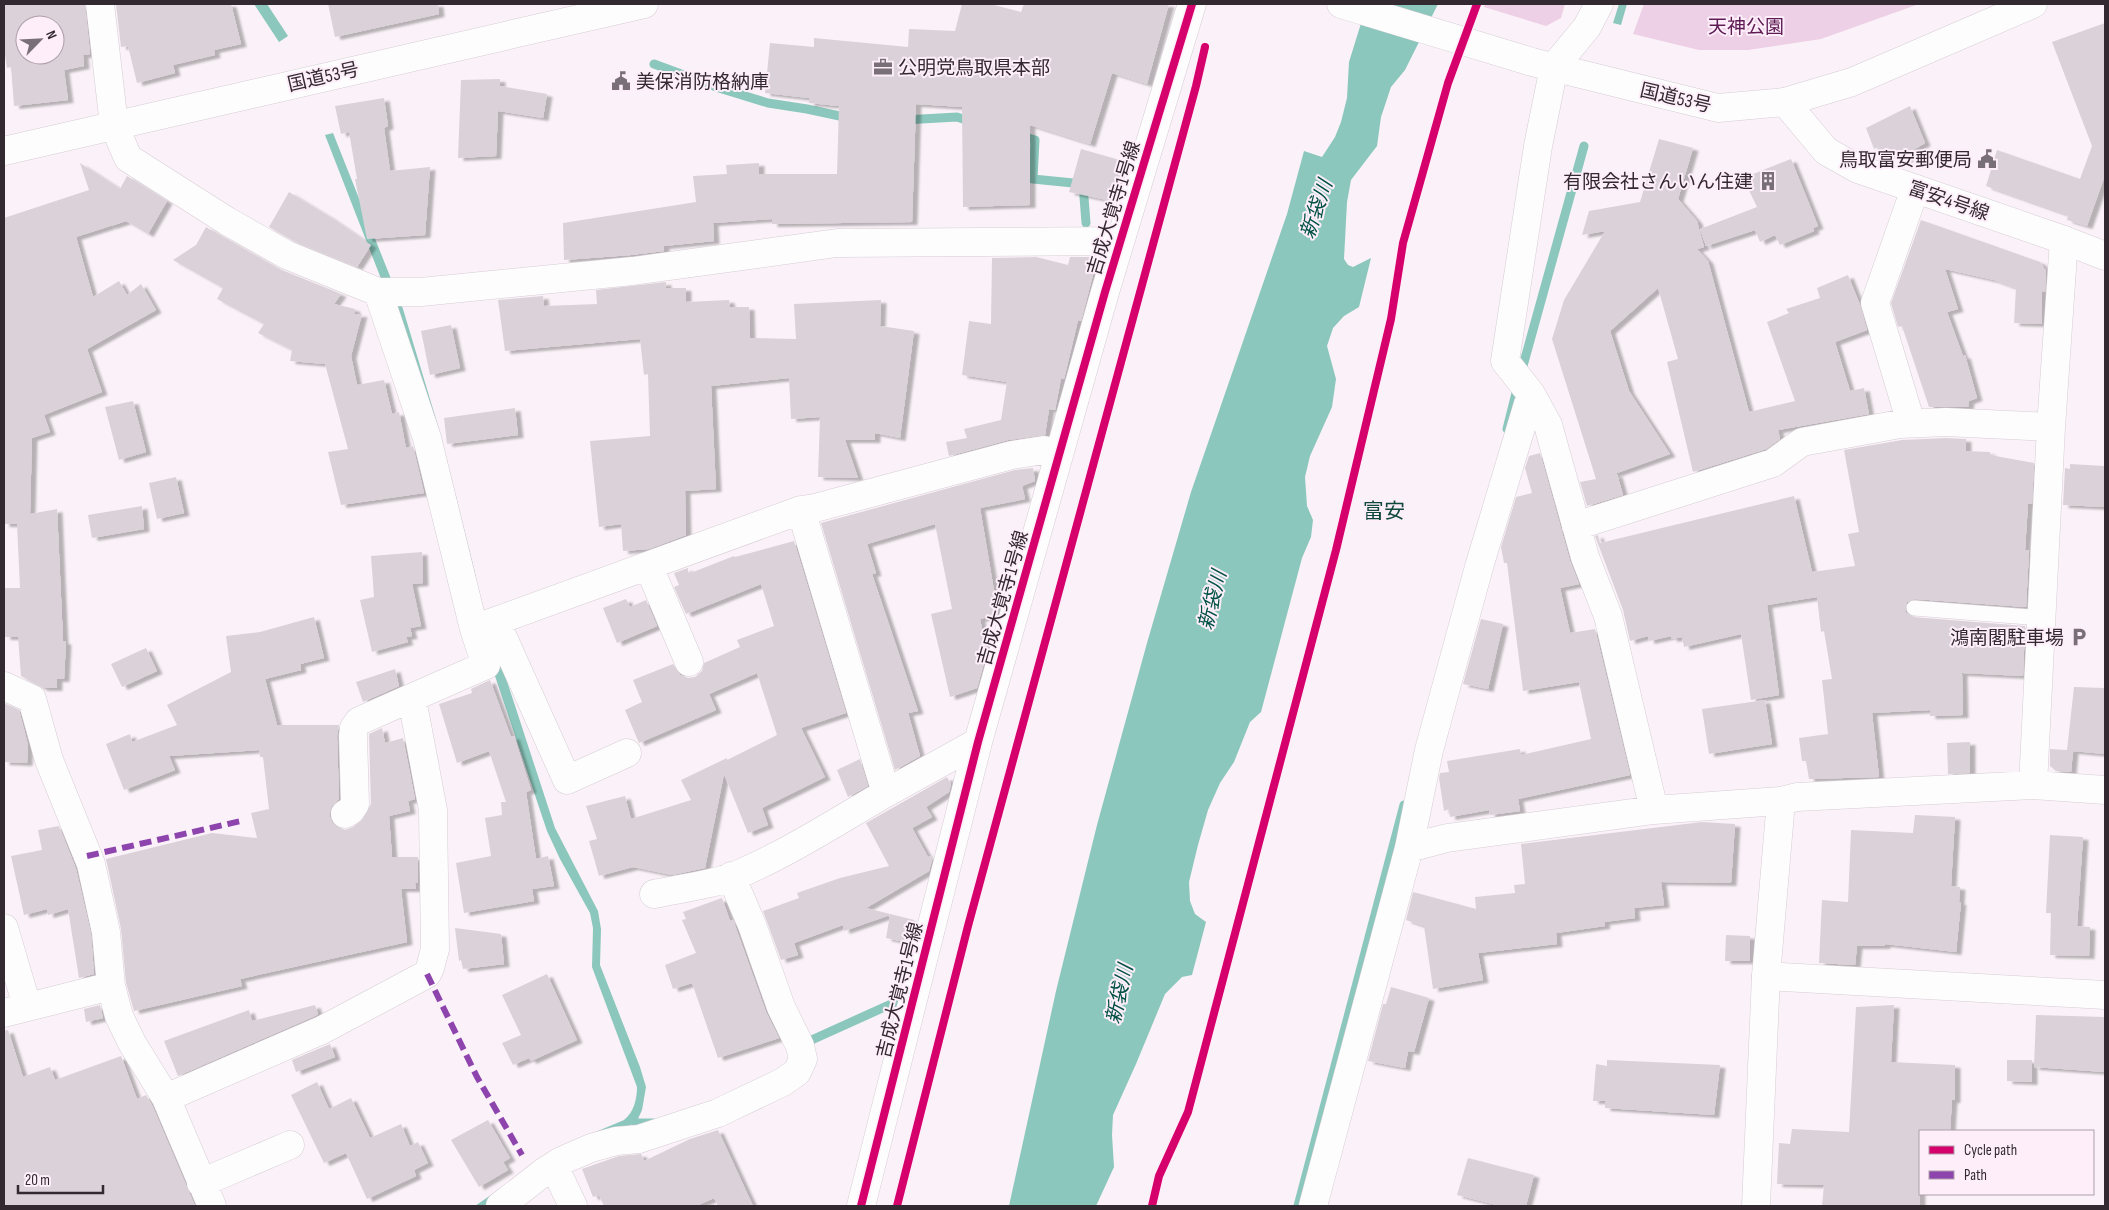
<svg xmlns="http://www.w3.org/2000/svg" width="2109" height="1210" viewBox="0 0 2109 1210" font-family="'Sofia Sans Condensed','Noto Sans JP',sans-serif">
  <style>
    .green { fill: #edcfe6 }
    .water { fill: #8bc7bc }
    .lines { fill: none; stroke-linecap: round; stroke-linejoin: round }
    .stream { stroke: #8bc7bc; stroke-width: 9 }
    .building { fill: #dbd2d9; fill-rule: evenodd; filter: url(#shadow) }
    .lane-casing { stroke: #d5cdd3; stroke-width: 16 }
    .street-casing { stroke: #d5cdd3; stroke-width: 29 }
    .secondary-casing { stroke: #d5cdd3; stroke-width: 29 }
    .highway-casing { stroke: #d5cdd3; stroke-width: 29 }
    .lane { stroke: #fefdfe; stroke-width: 15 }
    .street { stroke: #fefdfe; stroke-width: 28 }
    .secondary { stroke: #fefdfe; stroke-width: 28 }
    .highway { stroke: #fefdfe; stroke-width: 28 }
    .quiet { stroke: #8e44ad; stroke-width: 6; stroke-dasharray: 12 6; stroke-linecap: butt }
    .cycleway-casing { stroke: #fdeef9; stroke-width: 11 }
    .cycleway { stroke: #d6006c; stroke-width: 8 }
    .labels { text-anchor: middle; stroke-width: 4; stroke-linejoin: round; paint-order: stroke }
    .park-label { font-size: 19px; fill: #5d1a53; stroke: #fdeef9 }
    .poi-label { font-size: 19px; fill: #332930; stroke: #fdeef9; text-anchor: end }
    .street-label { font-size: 19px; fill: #332930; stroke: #fdeef9 }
    .water-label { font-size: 20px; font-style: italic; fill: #005145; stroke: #fdeef9 }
    .quarter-label { font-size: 21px; fill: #0e483d; stroke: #fdeef9 }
  </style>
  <defs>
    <filter id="shadow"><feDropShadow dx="5.5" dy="3" stdDeviation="1" flood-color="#0004"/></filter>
  </defs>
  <rect width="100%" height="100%" fill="#faf2f8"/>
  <!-- green -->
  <path class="green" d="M1485,4H1565L1561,18L1546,26L1484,7Z
    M1644,4H1919L1821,39L1748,50H1699L1633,34Z"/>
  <!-- water -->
  <path class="water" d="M254,4H267L288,36L279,42Z
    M1367,4H1438L1405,70L1391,87L1381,117L1377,146L1351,180L1347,202L1344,259L1348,265L1353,267L1371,258L1359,307L1344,316L1333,328L1327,346L1336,379L1332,407L1310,456L1305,477L1307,506L1313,520L1311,537L1302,558L1261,712L1250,722L1234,762L1220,783L1208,810L1198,845L1189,882L1190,901L1195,914L1206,922L1192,975L1182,977L1165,994L1136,1064L1113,1115L1112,1135L1114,1167L1096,1206H1009L1056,991L1097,825L1147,643L1191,492L1287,214L1304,151L1322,157L1335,137L1341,122L1347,98L1349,62Z
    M1619,4H1627L1621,25L1613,23Z
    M333,133L403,309L439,429L476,577L468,579L394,312L325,135Z
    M502,666L555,828L598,911L601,929L600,965L640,1067L646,1087L642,1110L637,1121L628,1127L492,1206H475L560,1147L624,1120C634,1112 637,1099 637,1087L592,967L593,928L590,913L560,859L547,831L493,670Z"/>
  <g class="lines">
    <!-- stream -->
    <path class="stream" d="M654,64L719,88L768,103L807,109L849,118
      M904,120L957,117L972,122
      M1018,135L1035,140L1033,179L1083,184L1086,223
      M1521,373L1584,146
      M1507,429L1518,385
      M805,1043L900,1000
      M636,1123H653
      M1298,1206L1404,805"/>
  </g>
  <!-- building -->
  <path class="building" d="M4,4H85L90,54L83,55L84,66L64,70L68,100L14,106L11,67L7,68L4,49ZM25,25H55V55H25Z
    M116,4H231L241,44L214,50L215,55L173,65L175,73L137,83L128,46L121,47Z
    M328,4H438L439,14L335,37Z
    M962,4H990L1021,12L1024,4H1169L1147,84L1112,73L1090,144L1030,125V205L963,207L962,107L916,104L912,222L772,224V219L713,223L714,241L664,246V251L631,255L564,260L563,223L696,202L693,176L727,174L726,165L759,163V174H837L839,106L809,103V98L765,93L770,43L814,47V38L908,47L909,29L955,31Z
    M2105,23V175L2087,226L2067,220L2068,215L1986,186L1997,150L2080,179L2092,146L2052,42Z
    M500,79V86L547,94L543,118L498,111L496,156L458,158L461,80Z
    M384,98L388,126L384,128L390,171L430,167L425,235L367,239L355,179H357L349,132L341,134L335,106Z
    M1910,106L1925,143L1910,152L1907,160L1881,151L1879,147L1874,149L1866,128Z
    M1659,139L1693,148L1678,199L1697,221L1704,247L1697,249L1708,261L1749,412L1795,401L1767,322L1789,313L1786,309L1820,298L1817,288L1848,275L1860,305L1867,330L1835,342L1850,391L1864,388L1869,414L1778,430L1780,439L1766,449L1693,472L1667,362L1678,359L1658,288L1610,331L1629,391L1670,454L1603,478L1617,474L1623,495L1587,506L1580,482L1596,479L1552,339L1564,300L1605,231L1582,235L1589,211L1640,202Z
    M1081,149L1123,161L1117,186L1111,184L1107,200L1069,192Z
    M1791,159L1818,226L1813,228L1814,231L1780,245L1775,235L1760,242L1755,230L1706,246L1700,229L1757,207L1743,178Z
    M80,163L120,189L127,176L167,201L148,234L126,221L111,226L108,224L110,226L76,237L93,297L119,281L127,295L141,284L156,310L87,349L102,392L44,415L50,432L32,438L30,514L57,509L63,641L66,642L64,679H57V688H43L21,676L18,637H5V588H20L17,524H4V218L89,190Z
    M289,192L330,217L371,245L357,267L294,241L269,227Z
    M1921,220L2040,262L2046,271L2045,292L2042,291V324L2014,323L2016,288L1994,280L1945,269L1958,309L1947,312L1963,356L1965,355L1977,398L1969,401L1968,407H1929L1902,326L1898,327L1891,303Z
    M206,227L279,269L341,294L334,304L355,309L354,314H362L351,356L357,385L384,380L392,414L399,412L406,448L413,446L424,493L341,505L328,452L348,449L325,364L290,361L292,350L258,333L264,324L217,299L223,288L173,260L196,245Z
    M1036,257L1068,265L1070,257H1090L1093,258L1090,266L1095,267L1081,321L1078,320L1064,379L1061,378L1055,410L1049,409L1045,435L1008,440L949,456L946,442L967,438L964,429L1001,420L1007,382L962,375L969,321L991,324L992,258Z
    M666,282V288H686V302L729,300L730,307H749L750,338L796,339L794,304L881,300L880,326L914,331L900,438L875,433V440H845L858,478L818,477L820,417L791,419L789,378L711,386L716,489L685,491L686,535L649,549L623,551L621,524L599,527L590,441L650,436L648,374L644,375L640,339L505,351L498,300L543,296L544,306L597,304L596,290Z
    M451,325L460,368L430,375L421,331Z
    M133,401L146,452L119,460L105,407Z
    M515,408L518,435L447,444L444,418Z
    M1946,438L1966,439V451L1990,452V455L2034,463L2032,504H2028L2025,550H2029L2026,607L1915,599L1907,602L1905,612L1913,617L2025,626L2023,676L1962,673L1963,715L1930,716V710L1872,713L1879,777L1809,779L1806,761H1802L1799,738L1828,734L1822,680L1832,679L1824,631L1821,632L1817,597L1767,605L1779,695L1751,700L1741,634L1684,647L1682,637L1672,639L1671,636L1649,641L1648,636L1630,641L1623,610L1595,536L1598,535L1600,543L1794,496L1812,572L1855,566L1848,534L1859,532L1844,450L1902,440Z
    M1540,453L1570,561L1579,584L1560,588L1570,633L1595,629L1630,775L1518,799L1520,811L1490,815L1489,810L1450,817L1449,809L1444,811L1439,778L1440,773L1449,772L1447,761L1520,749L1521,755L1591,739L1579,682L1523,691L1507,563H1504L1501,547L1516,497L1532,493L1525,468L1529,456Z
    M2070,464L2105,466V507L2063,505L2065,468L2070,469Z
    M1033,468L1035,481L1022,486L1025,499L980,508L998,614L980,619L987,652L977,688L950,697L931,614L952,609L935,524L867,544L876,573L872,574L918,711L908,713L920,756L895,770L821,523L1015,470Z
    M176,477L184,513L157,519L149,483Z
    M142,506L144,529L92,538L88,515Z
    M794,541L846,713L801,728L825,777L762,808L768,825L748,833L724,774L705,868L672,875L633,867L599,876L589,841L597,839L586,806L625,796L631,819L691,800L681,780L727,758V760L777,735L757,673L709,694L716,710L639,743L625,710L642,702L633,680L673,664L680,675L688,678L695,677L702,671L704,663L740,647L737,640L774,626L761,584L686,614L674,587L679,585L674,573L688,568V574L734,556L735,557Z
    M422,552L423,583L412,584L421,626L410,628L412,636L406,637L408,642L372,652L360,600L374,597L371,556Z
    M626,599L630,607L646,600L657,626L617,643L603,608Z
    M314,617L324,658L300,664L301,670L265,679L277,725H339L337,736L339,799L332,806L329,815L332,822L337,827L345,830L353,827L362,820L371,804L369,734L382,728L385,743L403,738L415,799L408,801L410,811L389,816L392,857H418V883H415L416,889H401L407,942L240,979L242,986L134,1011L126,983L121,929L106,859L212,833L257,838L251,813L269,809L263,757H260L259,750L169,756L175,770L124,790L106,744L130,734L132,742L177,725L167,705L231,672L226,636L260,632Z
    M1481,619L1503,624L1488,689L1463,684Z
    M146,648L157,671L122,687L111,664Z
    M395,669L399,686L363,702L356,682Z
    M490,680L511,737L514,736L531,790L526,792L536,859L548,856L554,886L532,889L534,901L464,913L456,863L491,856L485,818L502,815L501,802H506L489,751L457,763L439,704L472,693L471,689Z
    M2074,687L2105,688V754L2073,751L2071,772L2056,771L2050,766V749L2067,750Z
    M1765,700L1772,744L1709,754L1702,709Z
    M4,703L19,710L28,745L27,763L4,762Z
    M1970,742V773L1948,774L1947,743Z
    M860,759L868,786L848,797L837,770Z
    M947,777L951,784L949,792L926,807L932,817L912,828L928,857L933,856L929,871L866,908L914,920L909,943L886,938L890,915L844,931L843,925L794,943L798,955L781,960L763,911L799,898L797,893L840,878L889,866L866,823Z
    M1915,815L1955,817L1951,886L1960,887L1959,902H1961L1956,952L1885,944V946H1857L1855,965L1819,963L1822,900L1848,902L1851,830L1913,833Z
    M1702,822L1735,824L1731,883L1661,882L1664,905L1634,908L1635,918L1604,922L1605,926L1556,933L1557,944L1478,953L1483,980L1433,989L1424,926L1406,920L1413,892L1476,909L1475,897L1515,893L1514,885L1525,884L1521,844Z
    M59,826L76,869L91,934L94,974L79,978L68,909L48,915L47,909L24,915L11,856L42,850L38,830Z
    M2050,835L2083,837L2077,926L2090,927L2089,956L2050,955L2051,913H2046Z
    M722,898L730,921L733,920L737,931L766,1012L779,1038L718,1058L692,983L673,989L665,965L696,953L682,920L686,919L683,912Z
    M455,928L501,934L504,964L463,969L461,960L459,961Z
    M1726,935L1750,936V961H1725Z
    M547,974L577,1040L531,1061L529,1058L513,1065L502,1043L521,1035L502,995Z
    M1391,987L1429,998L1414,1052L1408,1051L1405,1068L1368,1061L1383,1004H1386Z
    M100,1005L103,1018L86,1022L84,1009Z
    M315,1005L318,1014L315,1016L178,1076L164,1041L249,1010L252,1021Z
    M1894,1005L1891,1062L1955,1065V1100H1952L1950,1131H1920V1206H1822L1824,1185L1777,1184L1779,1143L1790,1144L1792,1129L1849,1132L1856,1007Z
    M2036,1015L2105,1017V1072L2034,1067Z
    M8,1030L23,1077L50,1067L55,1080L121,1056L137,1099L146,1095L152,1105L195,1206H4V1031Z
    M330,1044L335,1057L296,1072L292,1060Z
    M1607,1060L1720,1065L1714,1115L1605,1108V1101H1593L1596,1064L1607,1066Z
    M2007,1060H2032V1082L2007,1081Z
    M317,1082L329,1109L351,1098L370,1138L401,1124L410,1146L418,1142L428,1163L414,1170L416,1176L367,1199L346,1153L324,1163L291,1095Z
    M488,1120L510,1158L503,1162L508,1170L479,1187L451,1140Z
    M718,1130L753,1206H718L714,1198L696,1206H604L599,1195L593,1197L582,1169L619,1156L641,1154L644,1161L690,1139Z
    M1468,1158L1534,1175L1526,1206H1501L1457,1195Z"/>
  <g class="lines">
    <!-- lane casing -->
    <g class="lane-casing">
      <path id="lane" d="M1914,608L2042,618"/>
    </g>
    <!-- street casing -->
    <g class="street-casing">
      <path id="street" d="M100,4L114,125L128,158L227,221L287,255L378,292H421L633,271L837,243L1120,241
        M1599,4L1587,27L1554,67L1538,146L1505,361L1531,394L1548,425L1585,557L1608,616L1654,810
        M1911,423L1875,303L1915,189
        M801,510L815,508L1012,455L1044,450L1059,455
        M1576,526L1773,463L1802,442L1900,424L1946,422L2051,427
        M649,567L689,662
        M496,622L567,780L627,753
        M474,629L801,510L886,793L978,742
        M4,686L32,699L49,760L91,864L106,932L111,986L119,1016L132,1043L166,1098L212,1206
        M2033,785L2051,427L2064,240
        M345,814L350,811L355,804L353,736L354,728L359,721L486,665L474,629L427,438L378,292
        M1409,848L1447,838L1654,810L1781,801L1797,797L2033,785L2105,790
        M654,894C682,888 713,885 739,874C790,852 838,821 886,793
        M4,928L27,1006
        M1766,976L2105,995
        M4,1013L111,986
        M166,1098L322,1030L427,974L430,968L435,949L433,810L412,699
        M554,1166L573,1206
        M201,1183L290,1145
        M500,1206L544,1172L561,1161L591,1148L616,1141L639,1139L718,1113L783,1082L797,1072L803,1059L800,1046L781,1007L752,925L731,876
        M861,1206L978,742L1105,292L1192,4
        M1313,1206L1409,848L1429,750L1479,567L1531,394"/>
    </g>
    <!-- secondary casing -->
    <g class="secondary-casing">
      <path id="secondary" d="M1785,102L1826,151L1858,169L2064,240L2105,256
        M1756,1206L1766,976L1781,801"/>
    </g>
    <!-- highway casing -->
    <g class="highway-casing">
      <path id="highway" d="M1341,4L1532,62L1718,108L1785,102L1852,82L2033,4
        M4,151L644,4"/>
    </g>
    <!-- lane -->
    <use href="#lane" class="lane"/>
    <!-- street -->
    <use href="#street" class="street"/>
    <!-- secondary -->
    <use href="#secondary" class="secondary"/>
    <!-- highway -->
    <use href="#highway" class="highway"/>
    <!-- quiet -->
    <path class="quiet" d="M87,856L241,821
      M427,974L477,1077L522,1155"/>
    <!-- cycleway casing -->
    <g class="cycleway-casing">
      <path id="cycleway" d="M861,1206L978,742L1105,292L1192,4
        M897,1206L968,926L1196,86L1205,47
        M1152,1206L1159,1176L1188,1112L1336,550L1391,319L1403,243L1448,83L1477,4"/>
    </g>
    <!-- cycleway -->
    <use href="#cycleway" class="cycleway"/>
  </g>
  <!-- icons -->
  <defs>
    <g id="office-bare" transform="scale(1.5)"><path d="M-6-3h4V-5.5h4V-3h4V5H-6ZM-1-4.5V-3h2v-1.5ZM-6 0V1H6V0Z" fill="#796f76" stroke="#fdeef9" stroke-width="2.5" paint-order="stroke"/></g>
    <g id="civic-bare" transform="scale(1.5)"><path d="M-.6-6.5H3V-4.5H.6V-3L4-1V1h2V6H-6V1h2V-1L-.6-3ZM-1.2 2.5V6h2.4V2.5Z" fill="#796f76" stroke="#fdeef9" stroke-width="2.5" paint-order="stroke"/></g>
    <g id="building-bare" transform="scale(1.5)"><path d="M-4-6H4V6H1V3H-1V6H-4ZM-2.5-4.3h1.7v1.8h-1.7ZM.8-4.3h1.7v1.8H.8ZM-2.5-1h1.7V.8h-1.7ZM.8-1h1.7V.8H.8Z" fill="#796f76" stroke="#fdeef9" stroke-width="2.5" paint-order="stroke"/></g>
    <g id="parking-bare" transform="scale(1.5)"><path d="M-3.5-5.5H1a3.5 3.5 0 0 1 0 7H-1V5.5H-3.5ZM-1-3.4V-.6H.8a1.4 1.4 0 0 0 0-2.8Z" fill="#796f76" stroke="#fdeef9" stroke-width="2.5" paint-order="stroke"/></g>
  </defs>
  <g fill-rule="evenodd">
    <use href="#office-bare" x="883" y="67"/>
    <use href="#civic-bare" x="621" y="81"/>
    <use href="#civic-bare" x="1987" y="159"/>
    <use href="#building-bare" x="1768" y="181"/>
    <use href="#parking-bare" x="2079" y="637"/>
  </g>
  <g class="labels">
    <!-- park labels -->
    <g class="park-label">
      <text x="1746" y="33">天神公園</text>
    </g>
    <!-- poi labels -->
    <g class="poi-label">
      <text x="898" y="74" text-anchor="start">公明党鳥取県本部</text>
      <text x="636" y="88" text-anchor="start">美保消防格納庫</text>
      <text x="1972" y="166">鳥取富安郵便局</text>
      <text x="1753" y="188">有限会社さんいん住建</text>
      <text x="2064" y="644">鴻南閣駐車場</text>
    </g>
    <!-- street labels -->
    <g class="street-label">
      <text transform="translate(323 76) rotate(-13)" y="7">国道53号</text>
      <text transform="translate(1676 97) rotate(13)" y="7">国道53号</text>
      <text transform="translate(1949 200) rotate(19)" y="7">富安4号線</text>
      <text transform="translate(1113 208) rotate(-73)" y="7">吉成大覚寺1号線</text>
      <text transform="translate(1002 598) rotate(-74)" y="7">吉成大覚寺1号線</text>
      <text transform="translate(899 990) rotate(-76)" y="7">吉成大覚寺1号線</text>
    </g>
    <!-- water labels -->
    <g class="water-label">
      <text transform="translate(1316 209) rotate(-71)" y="7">新袋川</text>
      <text transform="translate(1212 600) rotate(-76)" y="7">新袋川</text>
      <text transform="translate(1119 994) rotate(-77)" y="7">新袋川</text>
    </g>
    <!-- quarter labels -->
    <g class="quarter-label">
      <text x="1384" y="518">富安</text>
    </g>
  </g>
  <!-- border -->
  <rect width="2109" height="1210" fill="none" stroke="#332930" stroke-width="10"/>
  <!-- legend -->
  <rect x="1919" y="1130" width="175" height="65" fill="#fdeef9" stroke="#ac9fa9"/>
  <rect x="1929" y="1146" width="25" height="8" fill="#d6006c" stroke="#ac9fa9"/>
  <text x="1964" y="1155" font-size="15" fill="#332930">Cycle path</text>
  <rect x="1929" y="1171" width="25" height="8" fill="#8e44ad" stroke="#ac9fa9"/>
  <text x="1964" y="1180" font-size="15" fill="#332930">Path</text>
  <!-- north arrow -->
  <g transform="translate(40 40) rotate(66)"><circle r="24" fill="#fdeef9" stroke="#ac9fa9"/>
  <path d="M0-4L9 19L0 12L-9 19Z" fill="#796f76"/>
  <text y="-8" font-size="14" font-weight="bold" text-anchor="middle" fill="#332930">N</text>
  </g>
  <!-- scale -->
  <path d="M18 1185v8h85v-8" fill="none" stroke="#332930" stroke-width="2.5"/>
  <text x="25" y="1185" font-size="15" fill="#332930" stroke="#fdeef9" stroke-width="4" paint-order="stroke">20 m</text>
</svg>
